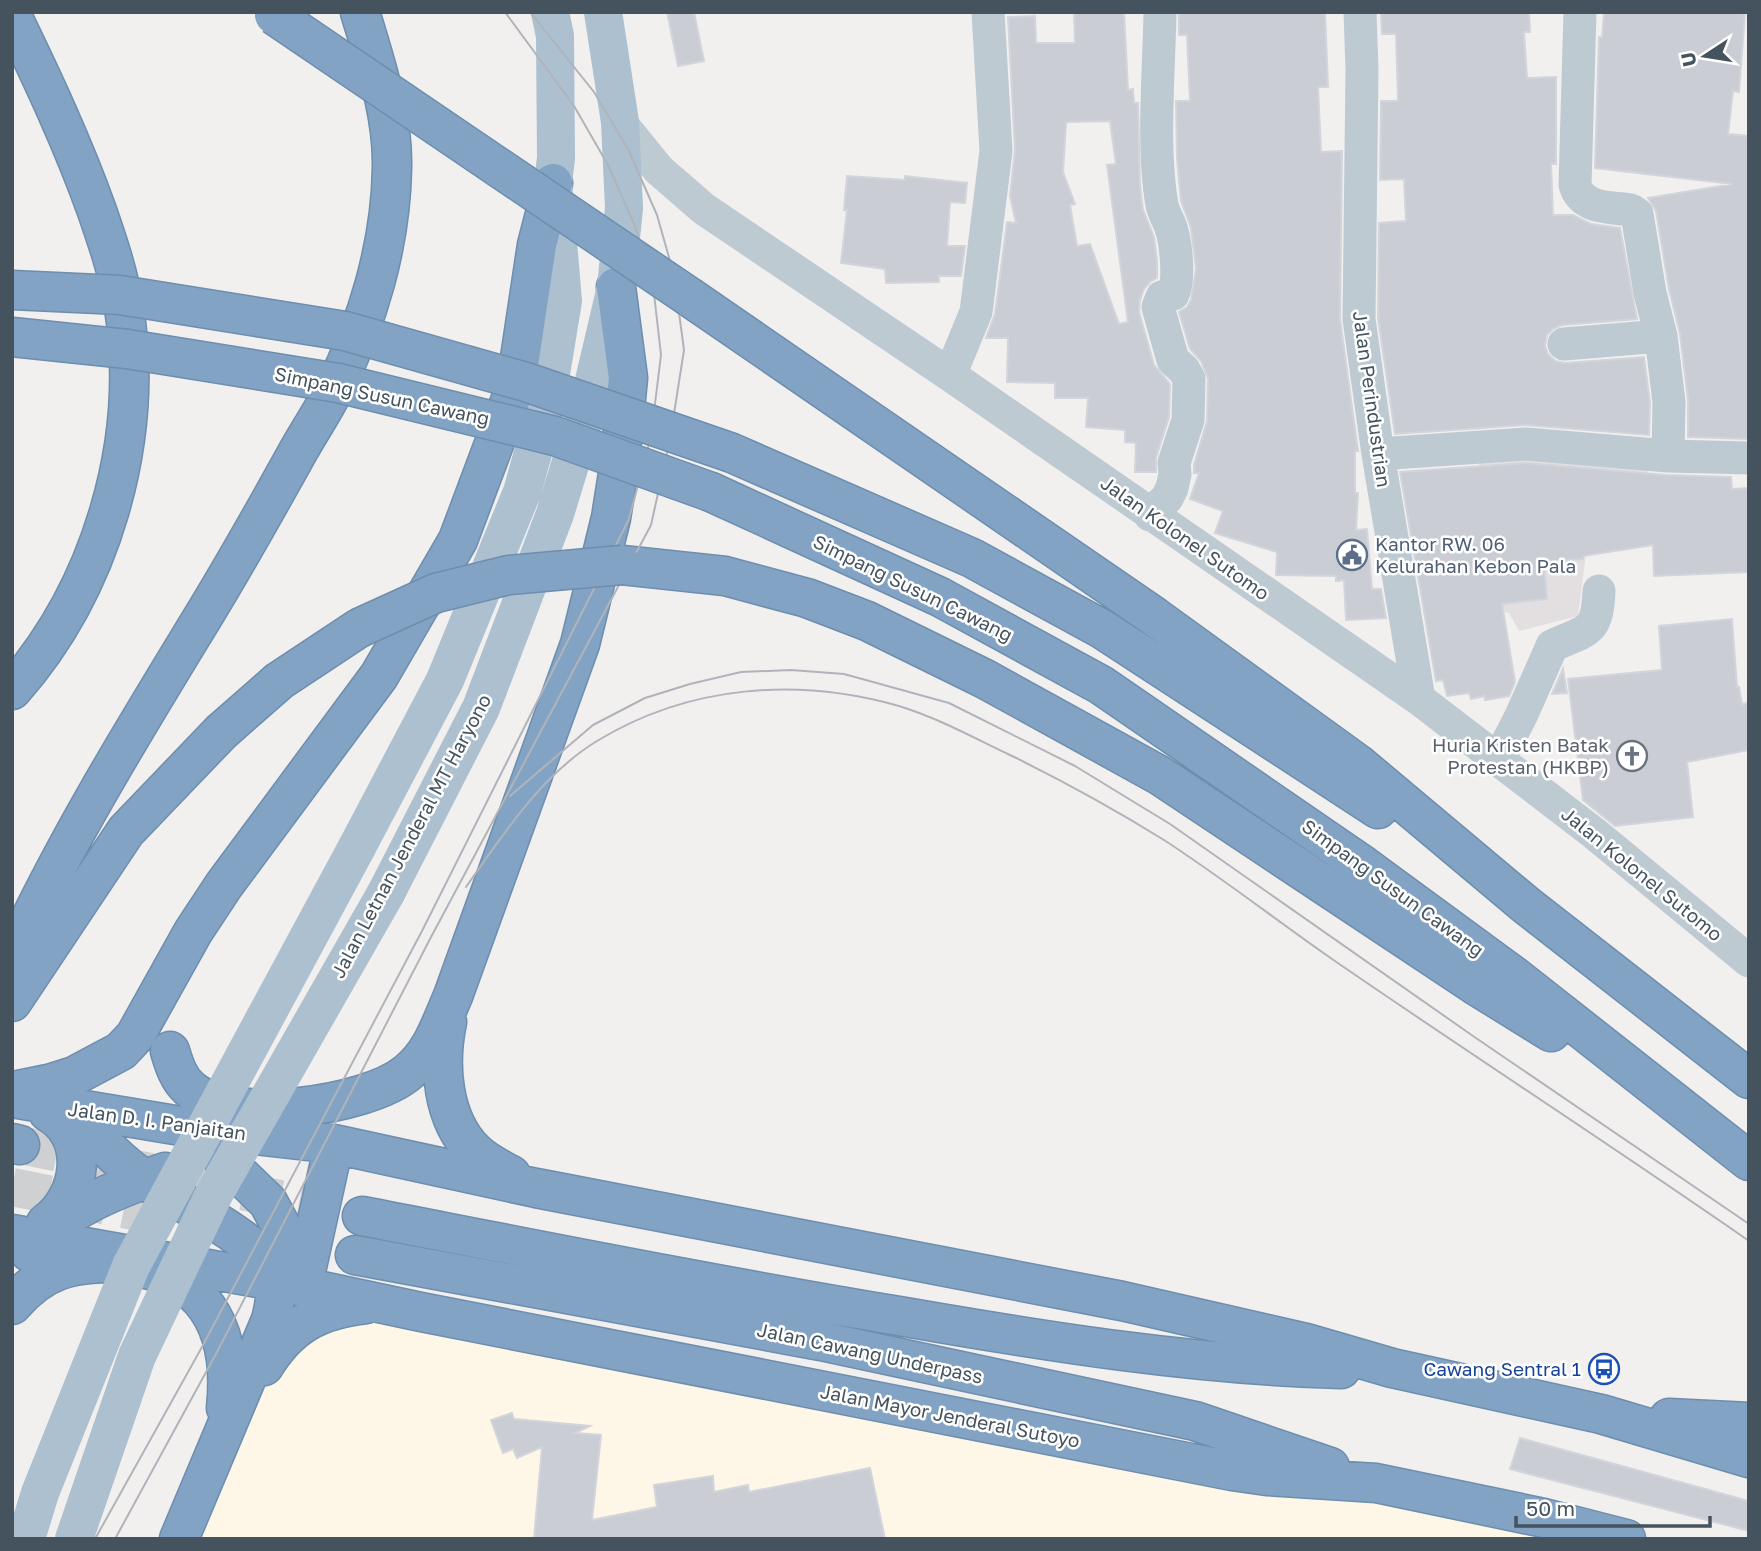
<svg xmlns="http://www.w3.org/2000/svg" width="1761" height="1551" viewBox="0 0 1761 1551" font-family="'Golos Text',sans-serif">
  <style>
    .commercial { fill: #fef6e7 }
    .education { fill: #e3dfe1 }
    .building { fill: #caced4; stroke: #d2d5db; stroke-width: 2; fill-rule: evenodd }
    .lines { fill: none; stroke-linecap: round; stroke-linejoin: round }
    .highway-tunnel { stroke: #cfd0d2; stroke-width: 38; stroke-dasharray: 38 19; stroke-linecap: butt }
    .highway-casing { stroke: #6d8eae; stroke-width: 41 }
    .minor { stroke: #becad2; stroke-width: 33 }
    .major { stroke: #acc0d0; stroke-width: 38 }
    .highway { stroke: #82a3c3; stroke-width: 38 }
    .tram { stroke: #b0b4ba; stroke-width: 2 }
    .highway-bridge-casing { stroke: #6d8eae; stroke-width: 41; stroke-linecap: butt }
    .major-bridge { stroke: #acc0d0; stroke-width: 38 }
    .highway-bridge { stroke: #82a3c3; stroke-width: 38 }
    .labels { text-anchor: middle; stroke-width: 5; stroke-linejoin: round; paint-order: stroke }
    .street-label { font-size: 19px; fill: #45535e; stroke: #fff }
    .service-label { font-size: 19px; fill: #4e5e75; stroke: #fff; text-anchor: start }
    .worship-label { font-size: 19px; fill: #5b616d; stroke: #fff; text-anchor: end }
    .transit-label { font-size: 19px; fill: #164399; stroke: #fff; text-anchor: end }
  </style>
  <rect width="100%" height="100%" fill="#f2efef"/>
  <!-- commercial -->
  <path class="commercial" d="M335,1309L1624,1539H181L274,1349Z"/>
  <!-- education -->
  <path class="education" d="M1478,453L1647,457L1649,499H1593L1578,616L1519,631L1509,613L1491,610Z"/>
  <!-- building -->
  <path class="building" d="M667,12H694L704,61L678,66Z
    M1074,12H1124L1128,90L1133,89L1134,103H1138L1140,185L1143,210L1154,237L1157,261V278L1150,282L1144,289L1140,300L1139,312L1154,365L1170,384L1169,417L1156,458V472H1135L1136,443L1125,442V430L1086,427L1088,398H1055V383L1007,382L1008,338H986L995,314L1007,222L1016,223L1010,196L1015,150L1008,17L1035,16L1036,43H1075ZM1110,121L1116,164L1107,165L1128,322L1119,324L1090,244L1077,246L1070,205L1075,204L1063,172L1066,122Z
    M1179,12H1325L1328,87H1318L1321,152L1342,151L1340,319L1358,451H1355V493H1358L1356,530L1367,529L1372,589H1381L1386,618L1346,620L1344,580L1336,581V576L1276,575L1277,552L1215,533L1223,511L1190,499L1199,473H1194V465L1207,421L1208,379L1201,361L1190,349L1179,312L1187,307L1191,300L1196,269L1191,228L1181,201L1177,158L1176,101H1190L1187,35H1179Z
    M1381,12H1529L1530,32H1524L1527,78L1556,77V164H1551L1553,215H1573L1591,224L1620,228L1637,319L1562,325L1553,329L1547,335L1545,346L1548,354L1555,361L1565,363L1644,357L1650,403L1649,435L1525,425L1395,434L1378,318L1379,223L1406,221L1404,179L1380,180L1381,101H1398L1396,34H1382Z
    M1604,12H1745L1739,92L1733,91L1728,134L1749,136L1748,439L1688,437V400L1680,334L1669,289L1656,211L1648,198L1733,184L1595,168L1599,37L1602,38Z
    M847,176L905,180V176L967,183L965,203L950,202L947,246H965L961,276H939V282L886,283L885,269L841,263L847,210H844Z
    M1526,463L1666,475L1731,477L1732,489L1749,488V572L1654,576L1653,545L1583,556V559L1544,562L1547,599L1502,604L1515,682L1509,696L1485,700V696L1471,699L1469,693L1447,696L1443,680L1436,681L1400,472Z
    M1732,619L1737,687H1739L1742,704L1749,703V750L1687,762L1693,817L1615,826L1583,800L1568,679L1662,670L1659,626Z
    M1563,669L1567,693L1552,694Z
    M512,1413L514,1419L590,1426L575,1433L601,1435L592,1520L657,1507L654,1485L713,1476L714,1492L748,1485L749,1492L870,1468L885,1539H534L542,1447L517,1458L513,1449L503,1453L491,1420Z
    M1520,1438L1749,1501V1531L1510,1469Z"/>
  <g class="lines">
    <!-- highway-tunnel -->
    <path class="highway-tunnel" d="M20,1145L362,1216
      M12,1187L188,1222"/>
    <!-- highway casing -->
    <g class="highway-casing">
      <path id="highway" d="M12,16C43,80 73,144 97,211C108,243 119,275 124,308C145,442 101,589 12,690
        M691,298L1155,617L1358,764L1526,905L1749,1079
        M732,453L972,558L1102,629L1378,809
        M711,492L940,597L1101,685L1364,866L1514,976L1749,1161
        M622,565L725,576L807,598L867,621L985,679L1159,775L1475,985L1551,1032
        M12,957C66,840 134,730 201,620C234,566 265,511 296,455C308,433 322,413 333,391C368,322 391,244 392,167C393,114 375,62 360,12
        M12,1002L126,831L221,732L279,681L359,628
        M447,1022C438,1065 442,1119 474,1151C485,1162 498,1168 511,1175
        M170,1051C174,1064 178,1078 189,1088C229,1126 367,1106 407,1073C432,1054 441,1023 453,996L580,644L611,518L620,461L628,378L616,287
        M13,1091L52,1083L74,1076L121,1051L135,1036L193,932L224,885L379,676L458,540L512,396L517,378L537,245L553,183
        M12,1098L193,1128L334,1144L536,1188L1122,1301L1306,1343L1392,1368L1601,1414L1749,1458
        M69,1108C93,1134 118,1162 148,1182C180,1203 247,1234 267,1263C279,1281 276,1300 271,1320L179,1539
        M12,1143L20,1145
        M207,1143L268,1202L282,1228L303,1287
        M362,1216C543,1251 723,1287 905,1317C1049,1342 1195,1365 1341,1369
        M46,1223C82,1197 91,1137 48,1112
        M12,1234L275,1281L421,1312L1232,1471L1267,1476L1376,1483L1544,1518L1626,1539
        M29,1252C60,1210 117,1189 165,1172
        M355,1255L821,1341L1195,1421L1330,1467
        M303,1285L334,1144
        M12,1305C25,1290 40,1277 60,1270C102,1255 170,1265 201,1300C227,1330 230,1370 226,1408
        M264,1366C289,1325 319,1309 366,1304
        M1669,1418L1749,1422"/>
    </g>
    <!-- minor -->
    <path class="minor" d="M1360,12L1362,70L1359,319L1378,454L1419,699
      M1580,12L1575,185C1582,209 1609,207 1631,210L1637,214L1650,293L1661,336L1669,402L1668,456
      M620,122L659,170L704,209L950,375L1419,699L1595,834L1749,961
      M1564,344L1661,336
      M950,375L976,312L996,151L988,12
      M1378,454L1526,444L1668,456L1749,458
      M1150,515L1167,498L1172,488L1175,474L1174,463L1188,420L1189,379L1184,370L1173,360L1158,307L1162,297L1173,294C1180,280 1176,240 1170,225C1167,218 1164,213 1162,205C1152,148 1159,71 1160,12
      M1499,759L1521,716L1552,646C1588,629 1597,634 1599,591"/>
    <!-- major -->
    <path class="major" d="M357,847L445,680L522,492L545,410L563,301L553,183L556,158L555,36L550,12
      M386,893L481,708L555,514L588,406L616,287L624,208L620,122L603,12"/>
    <!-- highway -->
    <use href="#highway" class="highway"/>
    <!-- tram -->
    <path class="tram" d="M510,796L593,725L645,698L690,684L741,672L791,670L844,674L949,703L1075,766L1170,824L1473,1036L1749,1224
      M466,887C503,835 541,775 597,741C689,685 797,677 899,706C938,718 974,738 1010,755C1063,781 1114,809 1164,840C1221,877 1276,920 1332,959C1470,1054 1611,1145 1749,1241
      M95,1539L202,1347L422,931L629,519L651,436L661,355L653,285L635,226L608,165L574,106L505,12
      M115,1539L217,1352L430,939L651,525L670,439L684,350L674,275L657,215L628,149L594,92L530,12"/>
    <!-- highway-bridge casing -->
    <g class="highway-bridge-casing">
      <path id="highway-bridge" d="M274,15L691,298
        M12,290L120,295L345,331L526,382L732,453
        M12,337L127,349L338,383L555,436L711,492
        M359,628L436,593L509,575L622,565"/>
    </g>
    <!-- major-bridge -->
    <path class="major-bridge" d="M26,1539L40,1493L131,1266L357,847
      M74,1539L137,1356L214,1194L386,893"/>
    <!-- highway-bridge -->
    <use href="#highway-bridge" class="highway-bridge"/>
  </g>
  <!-- icons -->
  <defs>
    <g id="civic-ring" transform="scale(1.575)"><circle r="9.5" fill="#fff" stroke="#5c6f8a" stroke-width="1.5"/><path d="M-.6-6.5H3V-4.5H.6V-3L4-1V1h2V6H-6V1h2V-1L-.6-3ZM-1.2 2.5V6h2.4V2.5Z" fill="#5c6f8a"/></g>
    <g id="church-ring" transform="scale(1.575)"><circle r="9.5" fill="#fff" stroke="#6b7280" stroke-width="1.5"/><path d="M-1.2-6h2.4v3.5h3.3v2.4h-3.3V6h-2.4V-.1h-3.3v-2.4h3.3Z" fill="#6b7280"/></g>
    <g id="bus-ring" transform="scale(1.575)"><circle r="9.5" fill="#fff" stroke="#1a4fb4" stroke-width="1.5"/><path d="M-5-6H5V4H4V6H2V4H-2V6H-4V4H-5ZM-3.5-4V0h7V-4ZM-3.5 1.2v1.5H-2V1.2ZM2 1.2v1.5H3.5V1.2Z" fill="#1a4fb4"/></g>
  </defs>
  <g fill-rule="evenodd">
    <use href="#civic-ring" x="1352" y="555"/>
    <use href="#church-ring" x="1632" y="756"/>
    <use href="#bus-ring" x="1604" y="1369"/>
  </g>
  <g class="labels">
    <!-- street labels -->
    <g class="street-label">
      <text transform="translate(382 396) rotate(12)" y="7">Simpang Susun Cawang</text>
      <text transform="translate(1372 399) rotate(82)" y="7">Jalan Perindustrian</text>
      <text transform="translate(1185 538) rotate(35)" y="7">Jalan Kolonel Sutomo</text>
      <text transform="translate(913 588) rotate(26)" y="7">Simpang Susun Cawang</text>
      <text transform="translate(411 836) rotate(-62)" y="7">Jalan Letnan Jenderal MT Haryono</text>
      <text transform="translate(1642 874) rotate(39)" y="7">Jalan Kolonel Sutomo</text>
      <text transform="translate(1393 888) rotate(36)" y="7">Simpang Susun Cawang</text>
      <text transform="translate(157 1121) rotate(8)" y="7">Jalan D. I. Panjaitan</text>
      <text transform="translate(870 1353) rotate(12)" y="7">Jalan Cawang Underpass</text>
      <text transform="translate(950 1416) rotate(11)" y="7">Jalan Mayor Jenderal Sutoyo</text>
    </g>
    <!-- service labels -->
    <g class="service-label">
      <text x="1375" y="551">Kantor RW. 06<tspan x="1375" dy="22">Kelurahan Kebon Pala</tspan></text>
    </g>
    <!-- worship labels -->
    <g class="worship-label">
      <text x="1609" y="752">Huria Kristen Batak<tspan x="1609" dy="22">Protestan (HKBP)</tspan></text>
    </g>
    <!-- transit labels -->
    <g class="transit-label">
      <text x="1581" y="1376">Cawang Sentral 1</text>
    </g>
  </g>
  <!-- border -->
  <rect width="1761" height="1551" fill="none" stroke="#45535e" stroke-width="28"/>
  <!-- north arrow -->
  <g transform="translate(1705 56) rotate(258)" stroke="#ffffff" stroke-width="5" paint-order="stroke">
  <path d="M0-5L12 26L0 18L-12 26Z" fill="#45535e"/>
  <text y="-10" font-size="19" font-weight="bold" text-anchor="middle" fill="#45535e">U</text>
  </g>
  <!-- scale -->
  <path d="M1516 1516v10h194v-10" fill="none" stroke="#45535e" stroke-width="3.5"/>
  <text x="1526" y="1516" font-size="21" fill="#45535e" stroke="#ffffff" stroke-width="5" paint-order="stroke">50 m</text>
</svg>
